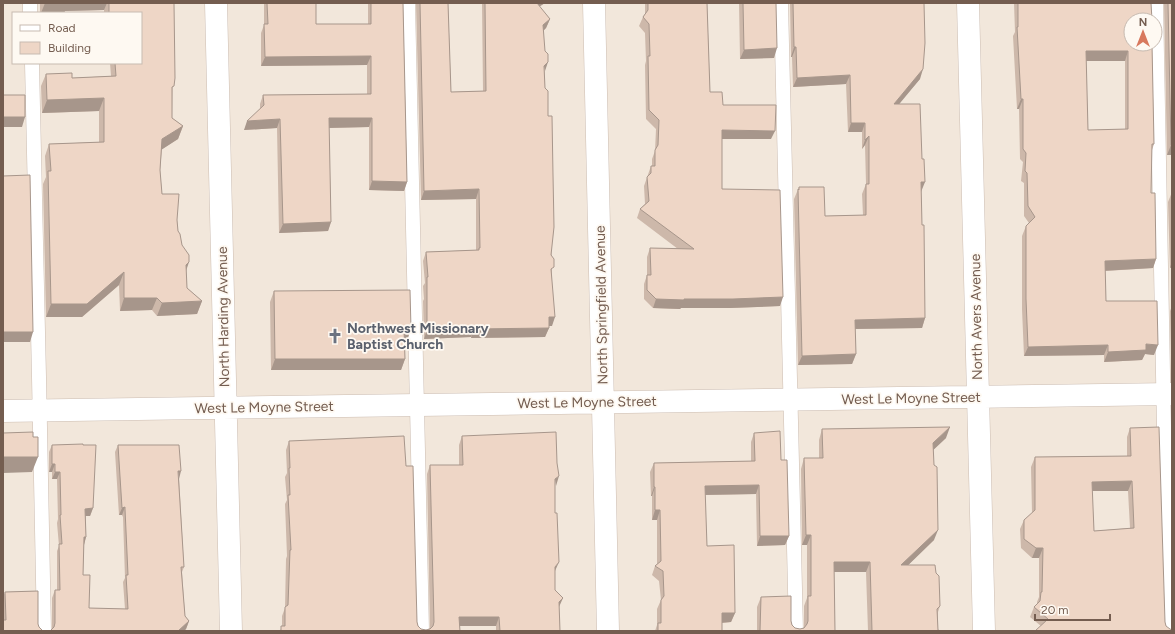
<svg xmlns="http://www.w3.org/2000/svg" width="1175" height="634" viewBox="0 0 1175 634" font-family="Figtree,sans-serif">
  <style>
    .residential { fill: #f2e7db; fill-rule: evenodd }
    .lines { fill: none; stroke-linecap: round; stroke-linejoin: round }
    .service-casing { stroke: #ccbdb2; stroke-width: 15 }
    .minor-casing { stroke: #ccbdb2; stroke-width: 23 }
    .service { stroke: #fff; stroke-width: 14 }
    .minor { stroke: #fff; stroke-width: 22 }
    .wall { fill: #cdb8aa; fill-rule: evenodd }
    .shaded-wall { fill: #a7968b }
    .building { fill: #eed6c6; stroke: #a7968b; fill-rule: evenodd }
    .labels { text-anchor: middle; stroke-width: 3.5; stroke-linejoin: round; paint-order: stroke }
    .street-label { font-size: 14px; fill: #745d50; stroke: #fef9f2 }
    .worship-label { font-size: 14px; font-weight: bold; fill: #5b616d; stroke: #fef9f2; text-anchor: start }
  </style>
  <rect width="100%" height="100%" fill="#fbf5ec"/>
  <!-- residential -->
  <path class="residential" d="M3,3H1172V631H3ZM13,13H141V63H13ZM1131,20H1155V44H1131Z"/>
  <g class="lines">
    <!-- service casing -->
    <g class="service-casing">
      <path id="service" d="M30,3V13
        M408,3L422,631
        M781,3L796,631
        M1156,3L1164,426L1170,631
        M32,63L39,377L44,631"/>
    </g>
    <!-- minor casing -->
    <g class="minor-casing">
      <path id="minor" d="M216,3L231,631
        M594,3L608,631
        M968,3L984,631
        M3,411L1172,394"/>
    </g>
    <!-- service -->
    <use href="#service" class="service"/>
    <!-- minor -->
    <use href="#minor" class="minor"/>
  </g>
  <!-- wall -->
  <path class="wall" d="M40,3H174L172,118L183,126L178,139L162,149L160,170L162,194L177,220L178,231L186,270L187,288L202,301L197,314L157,316L152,310L120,311L119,285L82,317H46L43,184L46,177L45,156L49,144L99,142V111L42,113L41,86L46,74L72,78L111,76L110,63H141V13H104V10L65,11L64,13H40Z
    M264,3H316V24H368V3H403L407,182L404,191L369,190V127L329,128L331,222L328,231L279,233L277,128L244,130L260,109V104L263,95L367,94V65L261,66V33L264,25Z
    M416,3H448L451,92L483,91L482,3H545L539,7L550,19L546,28L543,31L545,88L548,116L552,274V326H549V328L545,337L471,338V337L424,339L423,301L424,299L423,286L425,283L423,261L426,252L476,250V199L421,200Z
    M645,3H707L710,92L723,105L771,139H722V189L780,306L730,308H681L680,309L653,308L644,299V284L647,275V257L650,248L678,249L637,218L640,209L645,204L644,186L651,166H652V159L655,151L656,129L646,119L645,65L646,61L645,33L639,26L643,17L645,14Z
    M739,3H776L774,58L740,59Z
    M790,3H924L920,79L898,104L921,192L925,318L922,328L855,329L856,354L852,364L798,365L794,199L799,187L825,216L863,215L862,194L866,184L865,145L862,149V132H848L846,84L793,87L792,57H791Z
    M1014,3H1151L1154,144L1152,150L1151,193L1156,259L1153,268L1105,271L1106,301L1154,355L1145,354L1142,360L1104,362V355L1024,356L1022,309V236L1026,226L1029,223L1024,216V183L1021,181L1023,162L1020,159L1019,109H1017L1013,36L1015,32ZM1086,61H1125V129L1088,130Z
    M1164,3H1172V155H1167Z
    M1172,192V267L1170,268L1168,202Z
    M274,291L411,329L407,340H404L405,359L401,370H271L270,302Z
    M1172,306V356H1171L1170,311Z
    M1130,428L1165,622L1041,626L1030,617L1034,607L1037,604V602L1039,597V558H1032L1021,548L1020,529L1024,520L1032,513L1031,467L1035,457L1127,456V437ZM1092,491H1128L1130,528L1094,531Z
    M822,429L946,438L933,450L934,540L908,565L936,573L940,606L938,612V630L940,631H868L866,572H834L835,631H757V607L761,597L791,621L792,625L795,628L800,629L804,628V606L807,598V545H802L801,469L804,458H819V440Z
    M754,433L781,460L789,536L785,545L757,546L756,494L705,495L707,546L735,613L731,622L722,623V631H655L657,625V609L661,600L659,581L652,575L655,566L657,564V520H652V496H651L650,472L654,463L751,461V442Z
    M462,436L555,486V590L559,607L560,631H496V626H460V631H280L282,626V616L285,608L286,559L287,556L285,504L287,500L285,477L287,473L286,450L289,441L406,466L417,622L418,626L421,629L426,630L430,628L427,474L430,465H459V445Z
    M52,445L93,508L90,516H86V537L84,544L83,575L89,608L125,609L123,582L125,578L123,517L122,515H119L115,452L118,445L179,478L184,567L182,572L185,616L189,621L186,629L184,631H50L52,629V598L55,590H57V551L59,546L57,523L58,519L57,479H52V472H49V452Z
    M38,591L3,631V597L5,592Z"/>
  <!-- shaded-wall -->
  <path class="shaded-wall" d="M45,3H107L104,10L65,11L64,13H41Z
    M535,3H545L532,11Z
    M550,19L546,28L540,34L543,25Z
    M794,47H796L792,57H791Z
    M777,48L774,58L740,59L744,50Z
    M1086,51H1128L1125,61H1082Z
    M371,56L367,65L261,66L265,57Z
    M548,62L545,71L544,66Z
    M923,69L920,79L891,114L894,104Z
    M850,75L846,84L793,87L797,78Z
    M104,98L99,111L42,113L47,100Z
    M1021,99H1023L1019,109H1017Z
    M3,117H25L22,127H3Z
    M329,118H372L369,127L326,128Z
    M280,119L277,128L244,130L247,121Z
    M851,123H865L862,132H848Z
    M183,126L178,139L158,152L162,139Z
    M722,130L775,131L771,139H719Z
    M869,136L865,145L862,149L865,140Z
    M1171,145H1172V155H1167Z
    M372,181L407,182L404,191L369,190Z
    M921,182H925L921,192Z
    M479,189L476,199L421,200L424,191Z
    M331,222L328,231L279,233L283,224Z
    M1156,259L1153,268L1101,271L1105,261Z
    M1172,261V267L1170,268Z
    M189,262L185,274L186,265Z
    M124,272L119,285L82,317H46L51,304Z
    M783,297L780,306L730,308H681L680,309L653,308L656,299Z
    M124,298H157L152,310L120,311Z
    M202,301L197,314L157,316L162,303Z
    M549,317H555L552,326H545Z
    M925,318L922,328L851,329L855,320Z
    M474,327L471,337L424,339L427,330Z
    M549,328L545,337L471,338L474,329Z
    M404,329H411L407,340H400Z
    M3,332H33L30,342H3Z
    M1146,344L1158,345L1154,355L1145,354L1142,360L1104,362L1108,352Z
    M1108,345L1104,355L1024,356L1028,347Z
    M856,354L852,364L798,365L802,356Z
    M275,359H405L401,370H271Z
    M950,427L946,438L929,454L933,443Z
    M3,457H38L32,472L3,473Z
    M52,464H55L52,472H49Z
    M178,471H181L179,479Z
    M55,472H60L57,479H52Z
    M559,476L556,486L555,479Z
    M1132,481L1128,491H1088L1092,482Z
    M759,485L756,494L701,495L705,486Z
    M654,487H655L652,496H651Z
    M125,507L122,515H119L122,508Z
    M93,508L90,516H82L85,509Z
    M655,510H660L657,520H652Z
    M938,530L934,540L897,576L901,565Z
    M806,535H811L807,545H802Z
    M760,536H789L785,545L757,546Z
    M84,537H86L84,545Z
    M1036,548H1043L1039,558H1032Z
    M559,562L555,571L551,576L555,567Z
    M834,562H870L866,572H831Z
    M563,598L559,607V602Z
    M722,613H735L731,622L718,623Z
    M459,617H499L496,626H456Z
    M189,621L186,629L184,631H178Z"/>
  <!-- building -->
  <path class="building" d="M109,3H174L175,78L174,86L172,87V118L183,126L162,139L160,170L162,194H179L177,220L178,231L180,234L182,245L189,255V262L186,265L187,288L202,301L162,303L157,298H124V272L87,304H51L48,171H51L49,144L104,142V98L47,100L46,74L72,73V78L116,76L115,63H141V13H109Z
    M267,3H316V24H371V3H403L407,182L372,181V118H329L331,222L283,224L280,119L247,121L264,105L263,95L371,94V56L265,57L264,24H268Z
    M420,3H448L451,92L486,91L485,3H537L550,19L543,25L545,51L548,54V62L544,66L545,88L548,91V116H552L553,175L554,227L551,255L554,259V267L551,269L555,317H549V328L474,329V327L427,330V277H428L426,252L479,250V248H480L479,189L424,191Z
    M648,3H707L710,92H722L723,105H776L775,131L722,130V189L780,190L783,297L733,299H684V300L656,299L647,290V275H651L650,248L694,249L640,209L649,201L647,177L651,173V166H655V150L658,145L659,120L649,110L648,56H650L649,24L643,17L648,10Z
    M743,3H776L777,48L744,50Z
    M793,3H924L925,43L923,69L894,104H920L922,159H924L925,182H921L922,225H924L925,318L855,320L856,354L802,356L798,189L799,190V187H824L825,216L866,215V184H869V136L865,140V123H851L850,75L797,78L796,47H794Z
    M1018,3H1151L1152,20H1131V44H1152L1154,144H1152L1151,193H1155L1156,259L1105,261L1106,301H1157L1158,345L1146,344V350L1108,352V345L1028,347L1026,299V226L1035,217L1028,206L1027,173L1025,171L1026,153L1023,149V99H1021L1017,27H1018ZM1086,51H1128V129L1088,130Z
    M1168,3H1172V145H1171Z
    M3,95H25V117H3Z
    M30,175L33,332H3V176Z
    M410,290L411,329H404L405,359H275L274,291Z
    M950,427L933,443L934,465L937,467L938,530L901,565H935L936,573L939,576L940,606L937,609L938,630L940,631H872L870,562H834L835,631H760L761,597L791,596V621L792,625L795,628L800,629L804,628L807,624L808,621V596H811V535H806L804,458H823L822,429Z
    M1159,427L1165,622L1166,626L1170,629L1172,630V631H1035L1048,619L1034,607L1040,601L1041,592H1042L1043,548H1036L1024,539V520L1035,510V457L1131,456L1130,428ZM1132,481L1134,528L1094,531L1092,482Z
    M780,431L781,460H787L789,536H760L759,485L705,486L707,546L734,545L735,613H722V631H658V623H661V600L664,596L663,571L655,566L661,561L660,510H655V487H654V463L755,461L754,433Z
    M33,432V437H38V457H3V433Z
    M556,432L557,463L559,476L555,479V513H557L559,562L555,567V590L563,598L559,602L560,631H500L499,617H459L460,631H281V626H285V607L288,605L290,550H291L288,495H290L289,468H290L289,441L404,436L406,466H413L417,622L418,626L421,629L426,630L430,629L433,626L434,622L430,465H463L462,436Z
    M83,444V445H96L93,508L85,509L86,537H84L83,575H90L89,608L128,609L126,575H128L125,509V507L122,508L118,445H179L181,471H178L184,567H181L185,616L189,621L178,631H50L54,627L55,623V590H60L59,544H62L60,515H61L60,472H55V464H52V445Z
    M38,591V624L39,627L43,631H3V620H6L5,592Z"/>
  <!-- icons -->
  <defs>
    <g id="church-bare" transform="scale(1.2)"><path d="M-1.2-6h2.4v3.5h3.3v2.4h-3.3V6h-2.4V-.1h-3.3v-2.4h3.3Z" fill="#6b7280" stroke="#fef9f2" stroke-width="2.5" paint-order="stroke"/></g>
  </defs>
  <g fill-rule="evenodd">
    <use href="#church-bare" x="335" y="336"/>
  </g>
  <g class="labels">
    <!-- street labels -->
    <g class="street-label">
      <text transform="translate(601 305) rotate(-91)" y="5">North Springfield Avenue</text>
      <text transform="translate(223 317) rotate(-91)" y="5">North Harding Avenue</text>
      <text transform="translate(976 317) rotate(-91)" y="5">North Avers Avenue</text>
      <text transform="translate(911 398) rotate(-1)" y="5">West Le Moyne Street</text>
      <text transform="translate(587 402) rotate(-1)" y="5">West Le Moyne Street</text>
      <text transform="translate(264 407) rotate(-1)" y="5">West Le Moyne Street</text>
    </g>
    <!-- worship labels -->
    <g class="worship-label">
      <text x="347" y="333">Northwest Missionary<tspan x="347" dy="16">Baptist Church</tspan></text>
    </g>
  </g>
  <!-- border -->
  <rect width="1175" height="634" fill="none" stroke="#745d50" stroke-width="8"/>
  <!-- legend -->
  <rect x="12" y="12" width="130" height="52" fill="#fef9f2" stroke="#c7bbb1"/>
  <rect x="20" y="25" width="20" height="6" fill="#ffffff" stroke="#c7bbb1"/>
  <text x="48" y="32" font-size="12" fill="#745d50">Road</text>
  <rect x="20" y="42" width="20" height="12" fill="#eed6c6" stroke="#c7bbb1"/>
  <text x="48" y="52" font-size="12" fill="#745d50">Building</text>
  <!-- north arrow -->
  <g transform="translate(1143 32)"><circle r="19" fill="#fef9f2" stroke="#c7bbb1"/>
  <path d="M0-3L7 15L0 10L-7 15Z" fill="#d8795e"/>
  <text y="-6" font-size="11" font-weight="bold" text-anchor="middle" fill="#745d50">N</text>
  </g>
  <!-- scale -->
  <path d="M1035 614v6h75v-6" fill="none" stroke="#745d50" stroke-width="2"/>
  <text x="1041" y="614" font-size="12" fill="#745d50" stroke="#fef9f2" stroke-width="3" paint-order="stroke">20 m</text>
</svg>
